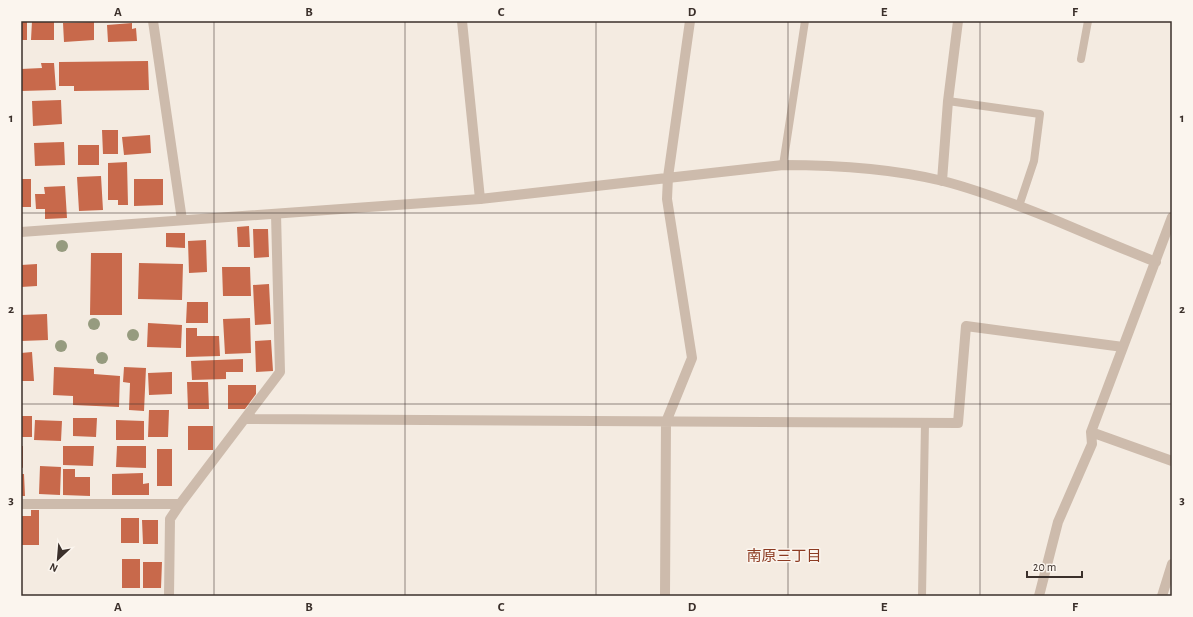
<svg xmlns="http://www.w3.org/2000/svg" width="1193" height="617" viewBox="0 0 1193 617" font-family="'Alegreya Sans','Noto Sans JP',sans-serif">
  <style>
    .building { fill: #c8694b }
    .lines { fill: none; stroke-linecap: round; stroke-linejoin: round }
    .service { stroke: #cdbbac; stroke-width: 8 }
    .minor { stroke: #cdbbac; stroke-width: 10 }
    .tertiary { stroke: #cdbbac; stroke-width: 10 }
    .tree { fill: #969b7f }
    .grid { fill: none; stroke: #3b302b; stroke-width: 1; stroke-opacity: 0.55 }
    .labels { text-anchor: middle; stroke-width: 3; stroke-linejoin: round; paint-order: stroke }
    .neighbourhood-label { font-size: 15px; fill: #8c3b22; stroke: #fbf5ee }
    .neatline { fill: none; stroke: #3b302b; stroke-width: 1.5 }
    .grid-label { font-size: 13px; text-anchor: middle; font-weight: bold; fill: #3b302b }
  </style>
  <rect width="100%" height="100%" fill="#f4ebe1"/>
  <!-- building -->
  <path class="building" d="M21,21H27V40H21Z
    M32,21H54V40H31Z
    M94,22V40L64,42L63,23Z
    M132,23V29L136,28L137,41L108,42L107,25Z
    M148,61L149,90L74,91V86H59V62Z
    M41,63H54L56,90L21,91V69L42,68Z
    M61,100L62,124L33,126L32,101Z
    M102,130H118V154H103Z
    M150,135L151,153L124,155L122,137Z
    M64,142L65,165L35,166L34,143Z
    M78,145H99V165H78Z
    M127,162L128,205H118V200H108V163Z
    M101,176L103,210L79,211L77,177Z
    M21,179H31V207H21Z
    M134,179H163V205L134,206Z
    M65,186L67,218L45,219V209H36L35,194H45L44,187Z
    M249,226L250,247H238L237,227Z
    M253,229H268L269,257L254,258Z
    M166,233H185V248L166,247Z
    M206,240L207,272L189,273L188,241Z
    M91,253H122V315H90Z
    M139,263L183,264L182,300L138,299Z
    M37,264V286L21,287V265Z
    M222,267H250L251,296H223Z
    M269,284L271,324L255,325L253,285Z
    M187,302H208V323H186Z
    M47,314L48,340L21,341V315Z
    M250,318L251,353L225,354L223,319Z
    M148,323L182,325L181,348L147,347Z
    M186,328H197V336H219L220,356L186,357Z
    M271,340L273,371L256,372L255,341Z
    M32,352L34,381H21V353Z
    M243,359V372H226V379L192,380L191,361Z
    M54,367L94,369V374L120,376L119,407L73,405V396L53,395Z
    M124,367L146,368L144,411L129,410L130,383L123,382Z
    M172,372V394L149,395L148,373Z
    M187,382H208L209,409H188Z
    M228,385H256V394L245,409H228Z
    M149,410H169L168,437H148Z
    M21,416H32V437H21Z
    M73,418H97L96,437L73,436Z
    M35,420L62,421L61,441L34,440Z
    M116,420L144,421V440H116Z
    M188,426H213V450H188Z
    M21,446H23V468L21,467Z
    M63,446H94L93,466L63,465Z
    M117,446H146V468L116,467Z
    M157,449H172V486H157Z
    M40,466L61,467L60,495L39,494Z
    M63,469H75V477H90V496L63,495Z
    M143,473V484L149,483V495H112V474Z
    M21,474H24L25,496H21Z
    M31,510H39V545H21V516H31Z
    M121,518H139V543H121Z
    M142,520H158V544H143Z
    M122,559H140V588H122Z
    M143,562H162L161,588H143Z"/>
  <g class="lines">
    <!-- service -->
    <path class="service" d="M1081,59L1088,21
      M948,101L1040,114L1034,161L1019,206
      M783,165L805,21
      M922,596L925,423"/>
    <!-- minor -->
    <path class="minor" d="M153,21L182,220
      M462,21L480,199L783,165C836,165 890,168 943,181C982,191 1020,206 1057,221C1090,235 1123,249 1156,262
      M942,181L948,101L958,21
      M246,419L958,423L966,326L1123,347
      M1091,432L1172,461
      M21,504H180
      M169,596L170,519L180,504L280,372L276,214
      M665,596L666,422L692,358L667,199L668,177L690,21
      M1039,596L1058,522L1092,444L1091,432L1172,217
      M1162,596L1172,564"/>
    <!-- tertiary -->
    <path class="tertiary" d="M21,232L480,199"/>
  </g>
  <!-- trees -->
  <g class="tree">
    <circle cx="62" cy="246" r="6"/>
    <circle cx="94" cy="324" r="6"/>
    <circle cx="133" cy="335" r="6"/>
    <circle cx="61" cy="346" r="6"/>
    <circle cx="102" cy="358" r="6"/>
  </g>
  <!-- grid -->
  <path class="grid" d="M214,21V596M405,21V596M596,21V596M788,21V596M980,21V596M21,213H1172M21,404H1172"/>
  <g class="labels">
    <!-- neighbourhood labels -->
    <g class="neighbourhood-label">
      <text x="784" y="561">南原三丁目</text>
    </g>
  </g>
  <!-- border -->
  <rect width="1193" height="617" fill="none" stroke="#fbf5ee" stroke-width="44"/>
  <!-- north arrow -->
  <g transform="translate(58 559) rotate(206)" stroke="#fbf5ee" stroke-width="3" paint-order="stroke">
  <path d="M0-3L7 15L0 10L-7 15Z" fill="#3b302b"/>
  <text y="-6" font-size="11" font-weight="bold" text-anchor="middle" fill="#3b302b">N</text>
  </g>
  <!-- scale -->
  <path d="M1027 571v6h55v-6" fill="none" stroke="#3b302b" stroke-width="2"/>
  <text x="1033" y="571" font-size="12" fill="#3b302b" stroke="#fbf5ee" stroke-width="3" paint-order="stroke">20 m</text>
  <rect x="22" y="22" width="1149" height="573" class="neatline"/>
  <g class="grid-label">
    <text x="118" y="16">A</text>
    <text x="309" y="16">B</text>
    <text x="501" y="16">C</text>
    <text x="692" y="16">D</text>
    <text x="884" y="16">E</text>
    <text x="1075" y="16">F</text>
    <text x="11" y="122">1</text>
    <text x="1182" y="122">1</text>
    <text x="11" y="313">2</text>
    <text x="1182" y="313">2</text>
    <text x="11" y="504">3</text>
    <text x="1182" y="504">3</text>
    <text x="118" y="611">A</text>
    <text x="309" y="611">B</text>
    <text x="501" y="611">C</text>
    <text x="692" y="611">D</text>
    <text x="884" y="611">E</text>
    <text x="1075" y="611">F</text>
  </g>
</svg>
